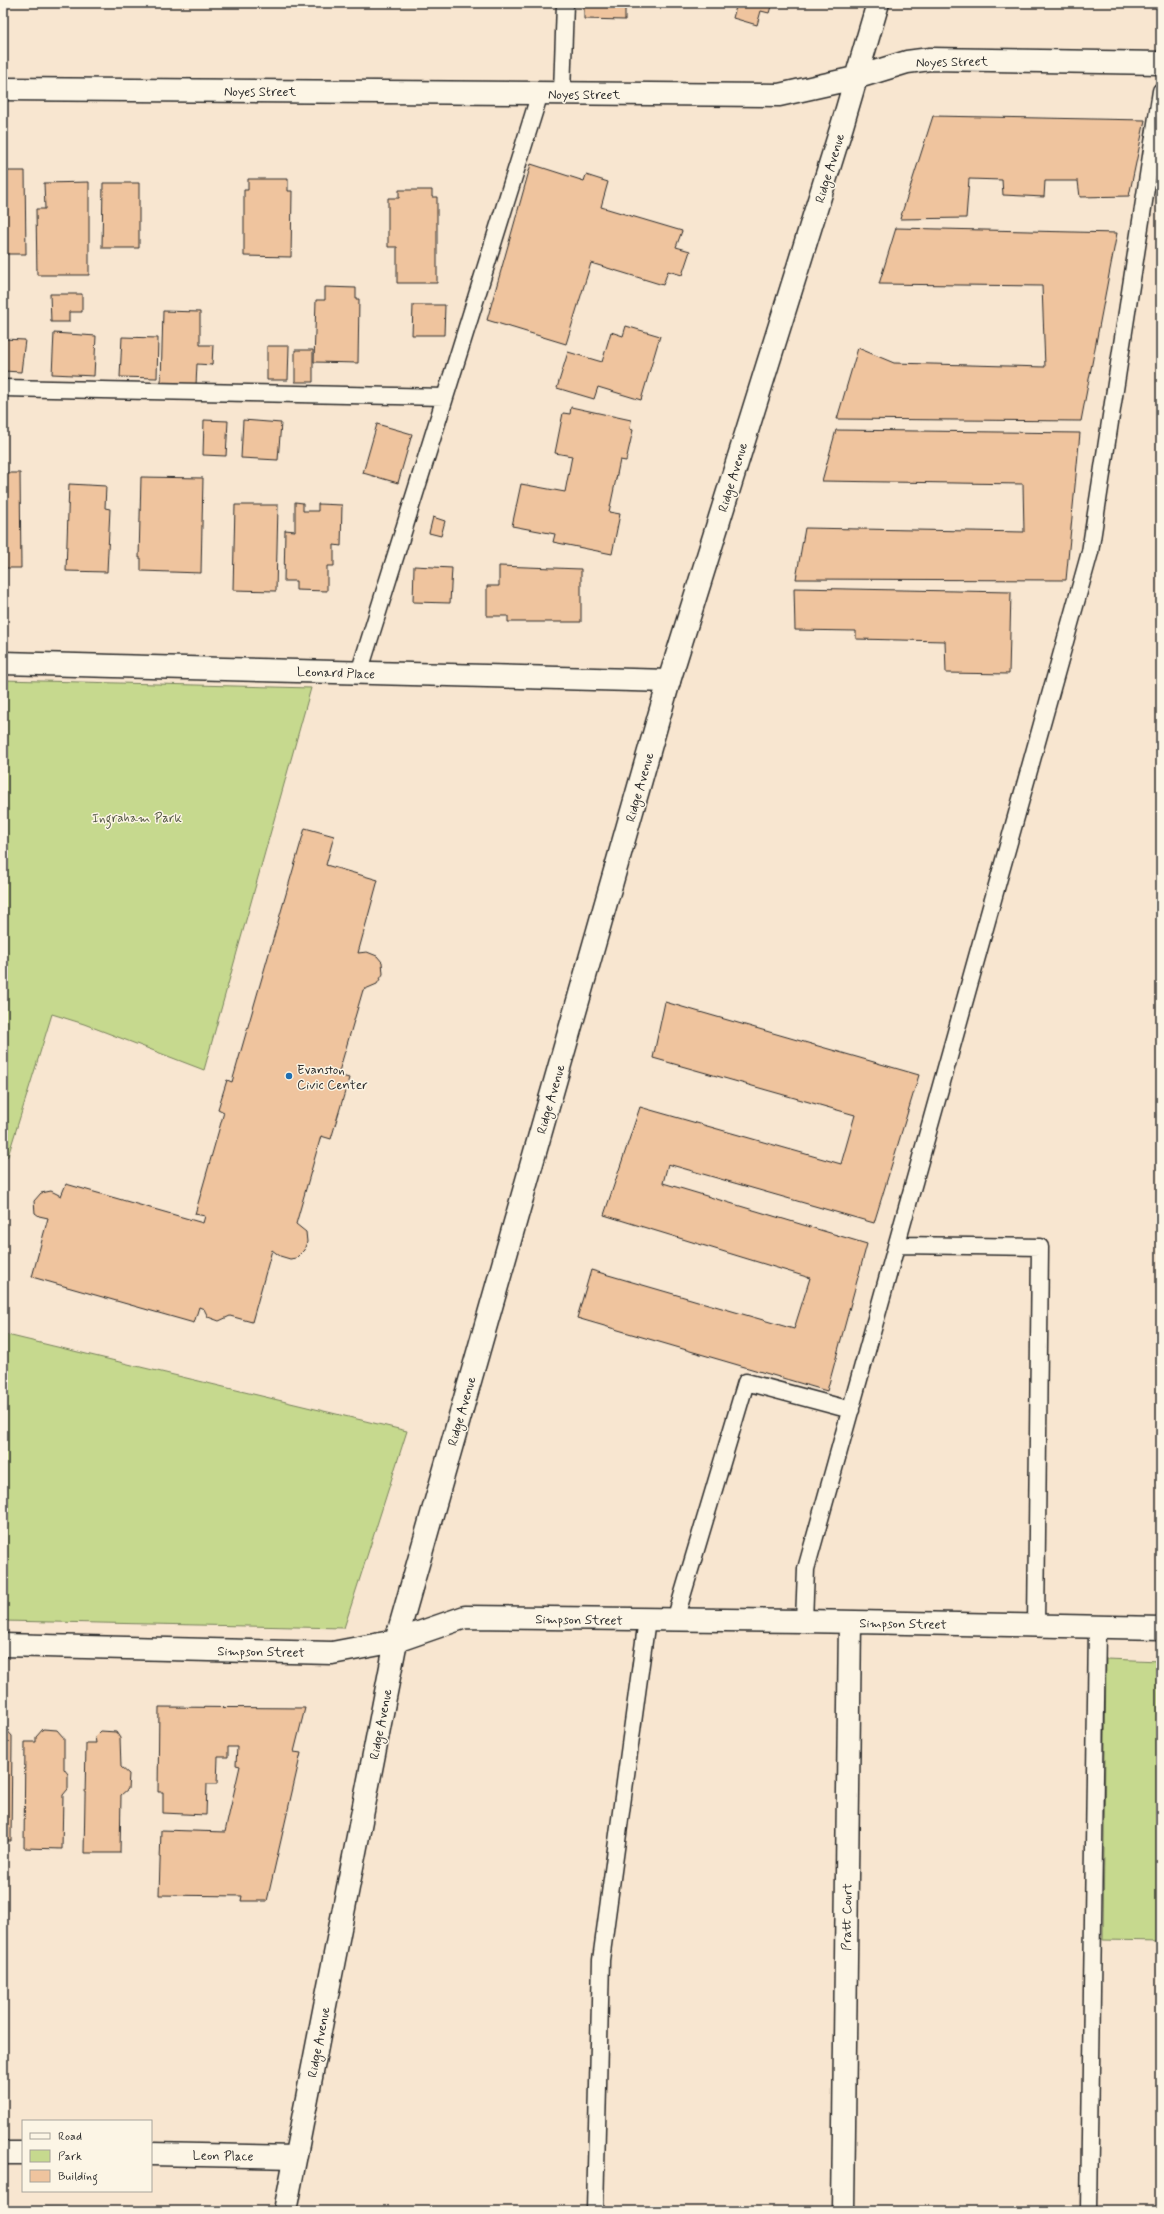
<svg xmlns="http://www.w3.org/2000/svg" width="1164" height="2214" viewBox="0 0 1164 2214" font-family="Mynerve,sans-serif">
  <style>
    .green { fill: #c6d98e; stroke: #78825c }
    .building { fill: #efc49e; stroke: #2b2b2b }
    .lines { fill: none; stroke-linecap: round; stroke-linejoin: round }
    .lane-casing { stroke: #2b2b2b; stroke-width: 19 }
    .street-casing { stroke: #2b2b2b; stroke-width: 25 }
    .secondary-casing { stroke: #2b2b2b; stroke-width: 25 }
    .lane { stroke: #fcf5e5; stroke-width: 16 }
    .street { stroke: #fcf5e5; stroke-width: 22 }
    .secondary { stroke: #fcf5e5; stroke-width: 22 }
    .poi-dot { fill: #1f6fb2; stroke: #fcf5e5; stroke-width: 1.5 }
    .labels { text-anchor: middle; stroke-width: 3; stroke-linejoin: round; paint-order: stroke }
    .street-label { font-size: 13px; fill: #2b2b2b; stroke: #fcf5e5 }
    .park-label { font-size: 13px; fill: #525644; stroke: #fcf5e5 }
    .poi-label { font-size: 13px; fill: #2b2b2b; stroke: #fcf5e5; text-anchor: start }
  </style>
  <rect width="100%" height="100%" fill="#f8e6d0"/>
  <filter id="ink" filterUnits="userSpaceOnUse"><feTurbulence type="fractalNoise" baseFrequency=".025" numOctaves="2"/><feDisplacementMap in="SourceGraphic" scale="8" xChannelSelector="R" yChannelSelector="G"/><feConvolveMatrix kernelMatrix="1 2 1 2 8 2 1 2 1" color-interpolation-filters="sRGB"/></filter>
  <g filter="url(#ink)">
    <!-- green -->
    <path class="green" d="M3,680L311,688L204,1070L84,1024L52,1014L8,1156L3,1159Z
      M3,1334L407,1431L344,1628L3,1621Z
      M1106,1659L1161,1661V1941L1103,1940Z"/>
    <!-- building -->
    <path class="building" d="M379,3H414V5H379Z
      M584,3H625V20L584,19Z
      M737,3H772L769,13L761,11L757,25L733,18Z
      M933,116L1145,120L1129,196L1080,197L1078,181H1045L1044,197L1003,195L1002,180L969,179L966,218L900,219Z
      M531,164L584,181L586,175L608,182L601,207L682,231L676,247L690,251L682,275L668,271L663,285L591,263L566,344L487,320Z
      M3,171H25L26,254H3Z
      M248,179H288V191H292L291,257L244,256V190H248Z
      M89,182V275H37L36,209H45L44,183Z
      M103,183H139V248H102Z
      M399,190H432V197H437V283H397V247H388V198H399Z
      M896,228L1117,233L1081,421L837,419L858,348L894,363L1045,367L1042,286L879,284Z
      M325,287L356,288V299H359L358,363L314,362L316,300H325Z
      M50,294H82V312H69V322H51Z
      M413,305H445L444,335H412Z
      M163,311L200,312V345H213L212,365L197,364L196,385L161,384Z
      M626,326L660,336L641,400L598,387L594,399L557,388L568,352L602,362L611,332L623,336Z
      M54,333L96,336L94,376L52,374Z
      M122,337L158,338L157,378L120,377Z
      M3,339L25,340L21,372L3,371Z
      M267,346H289L288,380H267Z
      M295,350H313V382H295Z
      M571,407L631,420L630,429L633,430L626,461L620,460L609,512L620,514L612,554L553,542L555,534L512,526L521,484L565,492L572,456L555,453L563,413L570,414Z
      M204,420L228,421L226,456L203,455Z
      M243,420L281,423L278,460L241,458Z
      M377,424L412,434L398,483L363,473Z
      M836,430L1080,433L1066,580L796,579L805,528L1024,532L1023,484L822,481Z
      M3,473H20L21,568H3Z
      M141,477L203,478L201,573L141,571V558H139Z
      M69,484L106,486L105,508L110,509L107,572L66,571Z
      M295,502L303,503V511H318V504L342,505L341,546L334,545V566H327V591L296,590V581H284L285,530L295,531Z
      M235,505H278L276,591L233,590Z
      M433,517L445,521L441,536L429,533Z
      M414,566L452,568L450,603L413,602Z
      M499,566L581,569V622H508V616H487V586H499Z
      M794,588L1011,592L1009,674L946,673L945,641L856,639V631L795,630Z
      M305,828L334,836L326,865L378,880L358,953L367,952L377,956L382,962L383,974L377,984L363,990L338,1075L349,1078L331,1139L321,1136L296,1224L306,1232L307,1242L304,1250L296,1258L290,1259L280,1256L272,1250L252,1322L230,1316L219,1321L208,1317L204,1309L199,1307L194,1323L32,1277L48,1218L39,1216L35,1213L34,1201L41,1193L51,1191L61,1196L66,1184L203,1223L205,1216L195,1214L224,1112L218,1109L227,1080L232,1082Z
      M665,1002L919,1075L874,1223L668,1164L663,1183L867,1244L827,1391L577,1318L591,1270L794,1329L810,1278L604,1215L640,1107L841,1164L855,1115L653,1058Z
      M159,1707L305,1708L294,1752L301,1753L267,1901H241L242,1896L159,1895L161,1830L225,1832L240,1766L236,1765L237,1747H228V1757H218L217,1784H207L206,1815L163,1813V1792H158Z
      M3,1728H5L12,1736V1741L11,1841H3Z
      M43,1729L57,1730L64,1738V1769L68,1774V1789L63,1795L62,1849L24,1848L25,1742H36V1737Z
      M101,1731L116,1732L120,1738L121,1767L129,1774L128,1789L121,1795L120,1853H84L86,1743H96L95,1737Z
      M3,2207L69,2208V2211H3Z"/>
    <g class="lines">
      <!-- lane casing -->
      <g class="lane-casing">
        <path id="lane" d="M562,93L565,3
          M3,388L445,397
          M359,673L540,93
          M897,1245L1040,1247L1036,1626
          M675,1620L746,1382L851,1410
          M804,1621L806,1569L1090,552L1161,91
          M595,2211L601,1960L647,1619
          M1089,2211L1097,1628"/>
      </g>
      <!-- street casing -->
      <g class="street-casing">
        <path id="street" d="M3,663L669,681
          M396,1641L465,1617L804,1621L1161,1628
          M3,2153H23
          M151,2154L295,2157
          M843,2211L850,1622"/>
      </g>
      <!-- secondary casing -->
      <g class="secondary-casing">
        <path id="secondary" d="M3,89L779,95L855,78L907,62L930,59L1161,63
          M3,1645L332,1653L396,1641
          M285,2211L396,1641L669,681L842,126L878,3"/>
      </g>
      <!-- lane -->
      <use href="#lane" class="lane"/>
      <!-- street -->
      <use href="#street" class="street"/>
      <!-- secondary -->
      <use href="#secondary" class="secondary"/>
    </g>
  </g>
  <!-- markers -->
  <circle class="poi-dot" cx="289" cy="1076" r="4"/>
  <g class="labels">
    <!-- street labels -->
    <g class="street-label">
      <text transform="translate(952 61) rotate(-1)" y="5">Noyes Street</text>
      <text x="260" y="96">Noyes Street</text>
      <text x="584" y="99">Noyes Street</text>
      <text transform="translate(829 168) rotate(-73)" y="5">Ridge Avenue</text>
      <text transform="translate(732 477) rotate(-73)" y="5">Ridge Avenue</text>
      <text transform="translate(336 672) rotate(2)" y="5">Leonard Place</text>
      <text transform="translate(639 787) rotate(-74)" y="5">Ridge Avenue</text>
      <text transform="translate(550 1099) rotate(-74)" y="5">Ridge Avenue</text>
      <text transform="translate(461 1411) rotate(-74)" y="5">Ridge Avenue</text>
      <text transform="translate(579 1619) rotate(1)" y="5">Simpson Street</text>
      <text transform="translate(903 1623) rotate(1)" y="5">Simpson Street</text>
      <text transform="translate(261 1651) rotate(1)" y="5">Simpson Street</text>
      <text transform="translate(380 1724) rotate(-79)" y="5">Ridge Avenue</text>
      <text transform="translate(846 1917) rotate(-89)" y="5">Pratt Court</text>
      <text transform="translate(318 2042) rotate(-79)" y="5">Ridge Avenue</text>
      <text transform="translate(223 2155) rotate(1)" y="5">Leon Place</text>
    </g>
    <!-- park labels -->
    <g class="park-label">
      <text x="137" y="822">Ingraham Park</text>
    </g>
    <!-- poi labels -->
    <g class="poi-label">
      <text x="297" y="1074">Evanston<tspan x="297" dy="15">Civic Center</tspan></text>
    </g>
  </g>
  <!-- margin -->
  <rect width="1164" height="2214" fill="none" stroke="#fcf5e5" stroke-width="16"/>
  <rect x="8" y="8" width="1148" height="2198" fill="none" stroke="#2b2b2b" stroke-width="1.5" filter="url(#ink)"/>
  <!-- legend -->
  <rect x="22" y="2120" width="130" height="72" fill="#fcf5e5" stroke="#a8a49b"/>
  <rect x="30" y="2133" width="20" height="6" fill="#fcf5e5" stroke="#a8a49b"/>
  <text x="58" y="2140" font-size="12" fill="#2b2b2b">Road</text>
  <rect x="30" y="2150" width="20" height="12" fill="#c6d98e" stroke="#a8a49b"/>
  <text x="58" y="2160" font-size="12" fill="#2b2b2b">Park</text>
  <rect x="30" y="2170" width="20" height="12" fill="#efc49e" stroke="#a8a49b"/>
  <text x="58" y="2180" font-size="12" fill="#2b2b2b">Building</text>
</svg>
